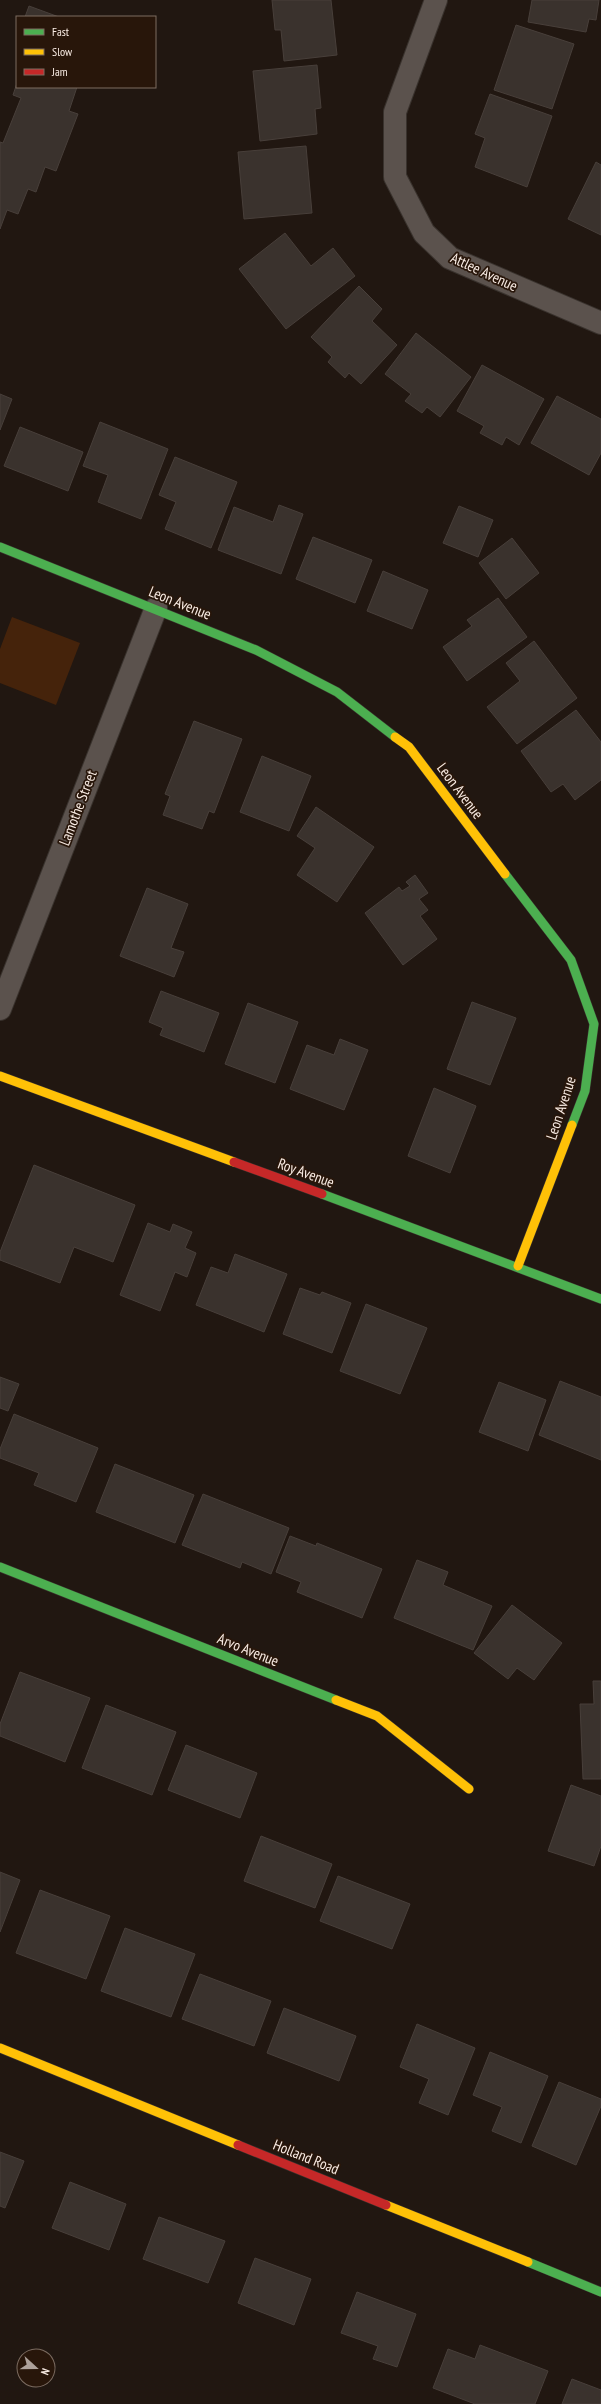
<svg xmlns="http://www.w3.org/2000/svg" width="601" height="2404" viewBox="0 0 601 2404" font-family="'PT Sans Narrow',sans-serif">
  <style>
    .green { fill: #45230b }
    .building { fill: #3a322d; stroke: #483f3a }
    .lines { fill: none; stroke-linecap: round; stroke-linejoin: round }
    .street-casing { stroke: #39322d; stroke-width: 24 }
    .fast-casing { stroke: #39322d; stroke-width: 10 }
    .slow-casing { stroke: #39322d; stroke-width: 10 }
    .jam-casing { stroke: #39322d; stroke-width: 10 }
    .street { stroke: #5b524d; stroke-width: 22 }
    .fast { stroke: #4caf50; stroke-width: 9 }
    .slow { stroke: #ffc107; stroke-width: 9 }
    .jam { stroke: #c62828; stroke-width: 9 }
    .labels { text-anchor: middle; stroke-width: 3.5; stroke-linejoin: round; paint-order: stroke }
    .street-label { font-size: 15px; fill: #f9ece4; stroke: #28160a }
  </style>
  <rect width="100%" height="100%" fill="#211711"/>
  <!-- green -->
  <path class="green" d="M12,617L80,643L56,705L0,683V649Z"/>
  <!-- building -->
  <path class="building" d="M272,0H331L337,55L284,61L281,30H275Z
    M532,0H599L596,20L589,19L586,32L528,22Z
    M29,6L59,17H25Z
    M516,25L574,44L552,109L494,90Z
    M317,65L321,108L315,109L317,134L260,141L253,71Z
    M17,83V87H77L69,111L78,114L56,171L45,167L36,192L28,189L18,214L7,210L0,229V142L3,143L21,98L13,95Z
    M490,94L552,116L527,187L475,167L485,138L475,134Z
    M306,146L312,213L244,219L238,152Z
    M596,162L601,165V235L568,219Z
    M285,233L311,266L333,248L355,276L286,329L239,269Z
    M359,286L382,309L372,321L397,345L361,384L349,373L345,378L328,362L332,357L311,337Z
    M416,333L471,377L440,417L427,407L422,413L405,401L411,394L385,374Z
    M482,365L544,399L519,445L506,437L502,445L480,433L484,426L457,411Z
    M0,394L12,399L0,430Z
    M557,396L601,419V453L589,475L531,443Z
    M100,422L168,449L141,519L98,502L108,475L83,466Z
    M20,427L83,452L68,491L4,466Z
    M175,457L237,482L211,548L165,529L176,502L159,495Z
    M279,505L303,514L281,574L218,550L234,507L273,522Z
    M459,506L493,520L478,557L443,543Z
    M313,537L372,560L355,603L296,579Z
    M512,538L539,573L506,599L479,563Z
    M383,571L428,590L412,629L367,611Z
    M498,598L527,637L467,681L443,647L472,626L467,620Z
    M534,641L577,698L517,744L487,707L520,681L506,663Z
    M576,710L601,742V780L575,800L563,784L551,792L521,751Z
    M194,721L242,739L214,813L209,811L202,829L163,815L170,796L165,794Z
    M262,756L311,776L289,831L240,812Z
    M316,807L374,847L337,902L297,875L315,848L297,836Z
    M415,875L428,893L419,899L428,910L420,916L437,939L403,965L365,913L399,887L402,891L410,886L406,882Z
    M147,888L188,904L171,948L184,952L174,977L120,956Z
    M161,991L219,1013L204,1052L160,1035L163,1028L149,1022Z
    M472,1002L516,1018L490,1085L447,1069Z
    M248,1003L298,1022L275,1083L225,1064Z
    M340,1039L368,1050L344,1110L290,1089L307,1045L334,1055Z
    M434,1088L476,1106L450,1173L408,1156Z
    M34,1165L135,1205L113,1262L74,1247L60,1283L0,1260V1252Z
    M148,1223L170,1232L173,1224L192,1232L185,1248L196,1253L187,1277L175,1272L160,1311L120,1295Z
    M235,1254L287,1274L264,1332L196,1305L211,1267L228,1273Z
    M300,1288L320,1295L322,1292L351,1303L332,1353L283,1334Z
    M366,1304L427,1328L400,1394L340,1371Z
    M0,1377L19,1384L8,1411L0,1408Z
    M560,1381L601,1397V1460L539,1435Z
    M499,1382L546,1400L528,1451L479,1432Z
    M14,1414L98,1448L76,1502L34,1485L39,1473L0,1458V1449Z
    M115,1464L194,1495L175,1543L96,1512Z
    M203,1494L289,1528L271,1574L242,1562L240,1568L182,1545Z
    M290,1536L316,1546L317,1543L382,1569L362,1618L297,1592L301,1582L276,1572Z
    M417,1560L448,1572L443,1585L492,1606L473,1650L394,1618Z
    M512,1605L562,1643L534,1680L517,1668L508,1679L474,1653Z
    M20,1672L90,1698L65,1762L0,1736V1724Z
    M593,1681H601V1779H583L580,1704H594Z
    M106,1705L176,1732L152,1795L82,1768Z
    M186,1745L257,1773L240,1818L168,1790Z
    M571,1785L601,1796V1846L594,1866L548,1851Z
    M261,1836L332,1864L315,1908L244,1881Z
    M0,1872L20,1880L0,1932Z
    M338,1876L410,1904L392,1949L320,1921Z
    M40,1890L110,1916L86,1979L16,1953Z
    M125,1928L195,1954L171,2017L101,1991Z
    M200,1974L271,2001L254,2046L182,2019Z
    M284,2008L356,2036L339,2081L267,2053Z
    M417,2024L475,2048L448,2115L419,2103L429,2079L400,2067Z
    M490,2052L548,2076L521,2143L492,2131L502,2107L473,2095Z
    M559,2082L601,2099V2106L576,2165L532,2146Z
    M0,2152L24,2161L5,2208L0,2206Z
    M70,2182L126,2204L109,2250L52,2228Z
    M159,2217L225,2241L208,2283L143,2259Z
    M255,2258L311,2279L294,2325L238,2303Z
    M357,2292L416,2314L397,2367L373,2359L378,2346L341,2333Z
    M480,2345L548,2371L535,2404H475L433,2388L448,2349L475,2359Z
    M572,2379L601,2390V2404H562Z"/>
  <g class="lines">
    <!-- street casing -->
    <g class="street-casing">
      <path id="street" d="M436,0L395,112V177L424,233L450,258L601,323
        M0,1009L156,608"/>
    </g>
    <!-- fast casing -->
    <g class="fast-casing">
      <path id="fast" d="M0,547L256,650L337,692L395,737
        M505,874L571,960L594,1024L585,1091L572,1125
        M322,1194L601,1299
        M0,1567L336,1700
        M528,2262L601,2292"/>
    </g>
    <!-- slow casing -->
    <g class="slow-casing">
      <path id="slow" d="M395,737L409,747L505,874
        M0,1076L234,1162
        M518,1266L572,1125
        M336,1700L377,1716L469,1789
        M0,2048L238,2145
        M386,2205L528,2262"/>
    </g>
    <!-- jam casing -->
    <g class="jam-casing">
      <path id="jam" d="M234,1162L322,1194
        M238,2145L386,2205"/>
    </g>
    <!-- street -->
    <use href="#street" class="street"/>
    <!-- fast -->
    <use href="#fast" class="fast"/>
    <!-- slow -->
    <use href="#slow" class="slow"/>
    <!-- jam -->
    <use href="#jam" class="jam"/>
  </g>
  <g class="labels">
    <!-- street labels -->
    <g class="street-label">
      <text transform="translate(484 272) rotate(25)" y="5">Attlee Avenue</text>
      <text transform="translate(180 603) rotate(22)" y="5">Leon Avenue</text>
      <text transform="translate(460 791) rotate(53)" y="5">Leon Avenue</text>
      <text transform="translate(78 808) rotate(-69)" y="5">Lamothe Street</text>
      <text transform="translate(561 1108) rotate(-72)" y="5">Leon Avenue</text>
      <text transform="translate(306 1173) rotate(20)" y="5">Roy Avenue</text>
      <text transform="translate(248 1650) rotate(22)" y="5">Arvo Avenue</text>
      <text transform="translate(306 2157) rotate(22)" y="5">Holland Road</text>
    </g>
  </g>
  <!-- legend -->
  <rect x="16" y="16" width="140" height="72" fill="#28160a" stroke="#7c6c61"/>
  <rect x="24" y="29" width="20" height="6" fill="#4caf50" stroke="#7c6c61"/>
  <text x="52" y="36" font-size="12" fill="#f9ece4">Fast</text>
  <rect x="24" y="49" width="20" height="6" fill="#ffc107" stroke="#7c6c61"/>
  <text x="52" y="56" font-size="12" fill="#f9ece4">Slow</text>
  <rect x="24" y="69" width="20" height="6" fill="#c62828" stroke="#7c6c61"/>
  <text x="52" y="76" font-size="12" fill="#f9ece4">Jam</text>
  <!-- north arrow -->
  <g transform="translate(36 2368) rotate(111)"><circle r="19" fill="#28160a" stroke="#7c6c61"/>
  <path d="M0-3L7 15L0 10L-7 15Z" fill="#ada19a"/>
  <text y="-6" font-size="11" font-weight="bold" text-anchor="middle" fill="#f9ece4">N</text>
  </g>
</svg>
